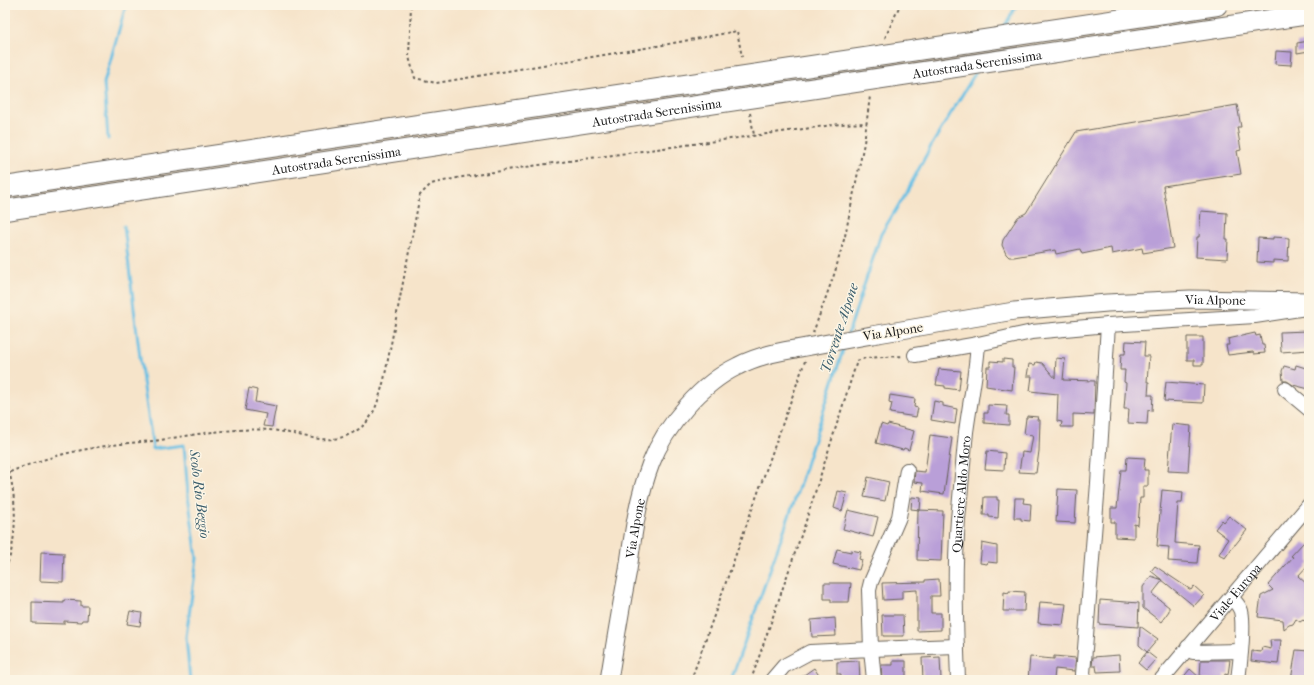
<svg xmlns="http://www.w3.org/2000/svg" width="1314" height="685" viewBox="0 0 1314 685" font-family="'IM FELL French Canon',serif">
  <style>
    .lines { fill: none; stroke-linecap: round; stroke-linejoin: round }
    .stream { stroke: #67bfe4; stroke-width: 3 }
    .building { fill: #b99fd8 }
    .minor-casing { stroke: #686259; stroke-width: 16 }
    .major-casing { stroke: #686259; stroke-width: 19 }
    .highway-casing { stroke: #686259; stroke-width: 22 }
    .path { stroke: #686259; stroke-width: 2; stroke-dasharray: 3 3; stroke-linecap: butt }
    .minor { stroke: #fff; stroke-width: 14 }
    .major { stroke: #fff; stroke-width: 17 }
    .highway { stroke: #fff; stroke-width: 20 }
    .major-bridge-casing { stroke: #686259; stroke-width: 19; stroke-linecap: butt }
    .major-bridge { stroke: #fff; stroke-width: 17 }
    .labels { text-anchor: middle; stroke-width: 3; stroke-linejoin: round; paint-order: stroke }
    .street-label { font-size: 13px; fill: #1c1c1c; stroke: #fcf5e5 }
    .water-label { font-size: 14px; font-style: italic; fill: #3a5d6c; stroke: #fcf5e5 }
  </style>
  <rect width="100%" height="100%" fill="#fcf5e5"/>
  <filter id="ink" filterUnits="userSpaceOnUse"><feTurbulence type="fractalNoise" baseFrequency=".025" numOctaves="2"/><feDisplacementMap in="SourceGraphic" scale="8" xChannelSelector="R" yChannelSelector="G"/><feConvolveMatrix kernelMatrix="1 2 1 2 8 2 1 2 1" color-interpolation-filters="sRGB"/></filter>
  <filter id="wash" filterUnits="userSpaceOnUse"><feTurbulence type="fractalNoise" baseFrequency=".012" numOctaves="4" result="noise"/><feDisplacementMap in="SourceGraphic" scale="16" xChannelSelector="R" yChannelSelector="G"/><feGaussianBlur stdDeviation="0.9" result="paint"/><feColorMatrix in="noise" values="0 0 0 0 0 0 0 0 0 0 0 0 0 0 0 0 0 1.4 0 .05"/><feComposite in="paint" operator="in"/></filter>
  <g filter="url(#wash)">
    <rect width="100%" height="100%" fill="#f6e4ca"/>
    <g class="lines">
      <!-- stream -->
      <path class="stream" d="M1002,30L1017,5
        M108,139L104,83L126,5
        M124,226L142,374L153,449L184,445L188,495L197,558L186,637L190,680
        M848,334L881,234L906,193L931,146L976,72
        M731,680L794,502L844,347"/>
    </g>
    <g id="blocks">
      <!-- building -->
      <path class="building" d="M1309,41V51L1297,53V43Z
        M1276,51L1292,52L1291,65L1275,64Z
        M1237,105L1241,127H1237L1241,150L1237,151L1241,174L1163,186L1173,248L1143,253L1142,248L1112,254L1111,248L1082,254L1080,249L1056,254L1055,250L1014,257H1009L1006,254L1002,245L1003,240L1018,217L1026,213L1076,132Z
        M1201,211L1227,213L1226,239H1228L1227,259L1196,257L1197,237H1199Z
        M1273,237L1289,238L1288,261L1273,260V263L1257,262L1258,238L1273,239Z
        M1308,331L1309,350L1281,352L1280,332Z
        M1255,333L1256,336L1260,335L1262,345H1264L1265,353L1254,354L1253,352L1228,355L1226,345H1229L1228,339Z
        M1187,337H1203V365H1194V360H1187Z
        M1126,341L1145,342L1144,356H1149L1147,382H1149L1148,395H1153L1152,411L1148,410L1147,424L1128,423L1129,409H1124L1126,383L1124,382L1125,370H1120L1121,354H1125Z
        M1056,358L1065,359L1063,380L1095,381L1094,415L1073,414V427H1061L1062,422L1057,421L1058,394L1030,391L1032,376H1027L1029,364L1035,365L1036,362L1042,363L1055,378Z
        M1003,359L1012,360V367H1014L1012,390L986,386L987,367H990V361L1003,362Z
        M1296,365L1309,369V389L1293,385L1287,381H1283L1282,371L1284,366L1295,369Z
        M939,369L961,371L959,390L945,388V386L936,385Z
        M1166,382L1204,385L1203,403L1164,401Z
        M249,388L257,390L255,402L276,406L272,427L263,426L266,414L245,410Z
        M890,395L915,399L914,407L918,408L916,417L890,413L892,403L889,402Z
        M934,401L943,403V406L957,409L955,424L931,420Z
        M988,405L1007,406L1006,415H1009V425L984,423V413H988Z
        M1027,416L1038,417L1037,420H1040L1039,451L1036,473L1019,472L1022,452L1030,453L1033,435L1024,434L1026,418H1027Z
        M881,424L887,426L888,424L914,431L909,450L904,448L903,450L876,443Z
        M1172,424L1191,426L1188,472L1168,471Z
        M930,435L952,438L944,494L922,491L923,483L914,482L915,471L925,472Z
        M987,451L1005,453L1004,470L985,469Z
        M1127,457L1145,458L1144,470H1148V486H1143V498H1140L1138,525L1134,524V538L1115,537V522H1111V508H1117L1121,470H1126Z
        M868,477L889,482L885,501L864,497Z
        M1058,489L1077,490L1075,523L1056,522Z
        M1162,490L1183,492L1182,503H1178L1175,543L1199,545L1197,563L1168,561L1169,547L1157,546Z
        M838,491L847,493L842,511L834,508Z
        M912,497L921,498L920,510L911,509Z
        M984,497H997V500H999L998,518L989,517V515H983Z
        M1015,498H1024L1023,503L1031,504L1030,521L1021,520V518H1014Z
        M848,510L878,517L873,537L843,529Z
        M918,510L943,511L941,561L917,560Z
        M1229,516L1247,530L1235,545H1234L1225,558L1219,554L1228,539L1215,529L1222,520L1224,522Z
        M1304,542L1309,546V564L1298,576L1309,586V615L1304,621L1303,620L1300,622L1296,619L1293,624L1289,625L1284,629L1283,620L1258,617L1261,596L1273,590L1268,585L1293,557L1291,556Z
        M982,543L997,546V563L988,562L987,564L980,563Z
        M837,549L851,552V550L861,552L859,559L862,560L859,570L833,564Z
        M41,552L64,553L63,582L40,581Z
        M1155,566L1191,590L1194,586L1204,595L1194,606L1151,571Z
        M1151,576L1163,580L1152,594L1169,607V611L1161,622L1143,608V587Z
        M939,579L940,596H931V613H941V630L917,631V590L902,591V599L883,600L882,583L925,582V580Z
        M824,583H851L849,602H831V599H824Z
        M1009,591L1025,592L1024,611H1003L1004,592L1009,593Z
        M64,600L81,601V606H88L87,620H82L81,622L64,621V624L32,623V602L64,603Z
        M1100,600L1139,603L1138,627L1099,624Z
        M1040,602L1066,604L1063,625L1038,623Z
        M130,611L142,613L140,626L127,624Z
        M882,615H903L904,636H883Z
        M835,618L836,636L812,637L811,620Z
        M1140,626L1158,639L1147,652L1139,645Z
        M1270,640H1281L1278,664L1251,661L1252,651L1261,652L1262,647L1271,649Z
        M1296,650L1309,651V680H1291Z
        M1147,652L1156,659L1146,670L1138,663Z
        M1119,655L1120,671L1097,672L1096,666H1092L1093,657Z
        M1054,656L1076,658L1074,671L1055,669L1054,680H1028L1030,657L1054,659Z
        M940,657L941,679L923,680L922,658Z
        M1201,660H1230L1228,675L1225,674L1224,680H1181L1190,669L1200,678Z
        M859,661L860,680H841V674H837V662Z
        M893,661H906V677L895,678V680H882L881,665H893Z
        M814,668L822,680H797Z"/>
    </g>
  </g>
  <g filter="url(#ink)">
    <use href="#blocks" fill-opacity="0" stroke="#686259" stroke-width="1"/>
    <g class="lines">
      <!-- minor casing -->
      <g class="minor-casing">
        <g id="minor">
          <path d="M915,355L978,344L1032,332L1108,325L1255,316L1306,308L1309,306"/>
          <path d="M1285,389L1309,409"/>
          <path d="M907,470L899,517L871,582L869,590L871,649L957,646"/>
          <path d="M1232,598C1235,602 1239,605 1241,611C1245,627 1240,663 1238,680"/>
          <path d="M1188,647L1193,652L1241,651"/>
          <path d="M772,680L784,666L810,652L871,649L874,680"/>
          <path id="s1" d="M958,680C956,626 954,573 958,519C961,490 963,461 966,432C970,402 976,374 978,344"/>
          <path d="M1085,680L1083,674L1098,483L1108,325"/>
          <path id="s2" d="M1161,680L1309,505"/>
        </g>
      </g>
      <!-- major casing -->
      <g class="major-casing">
        <g id="major">
          <path id="s3" d="M872,335L1014,311L1107,303L1190,299L1309,301"/>
          <path id="s4" d="M609,680C615,643 621,606 628,570C633,534 638,497 651,463C665,426 702,383 738,366C755,357 776,352 795,349"/>
        </g>
      </g>
      <!-- highway casing -->
      <g class="highway-casing">
        <g id="highway">
          <path d="M5,187L1217,5"/>
          <path id="s5" d="M5,210L1309,14"/>
        </g>
      </g>
      <!-- path -->
      <path class="path" d="M411,5L409,57L415,78L436,83L663,45L737,31L742,57
        M885,38L900,5
        M750,113L754,135
        M813,333L835,272L845,236L864,143L870,96
        M5,460C17,488 19,541 5,569
        M10,472C45,457 84,448 121,444C134,442 147,442 160,440C186,436 212,431 238,430C254,429 273,429 289,433C310,437 327,444 348,435C374,424 377,404 384,380L420,195L431,184L457,178L532,166L840,124L867,123
        M691,680L805,361
        M751,680L805,524L857,361L865,358L904,356"/>
      <!-- minor -->
      <use href="#minor" class="minor"/>
      <!-- major -->
      <use href="#major" class="major"/>
      <!-- highway -->
      <use href="#highway" class="highway"/>
      <!-- major-bridge casing -->
      <g class="major-bridge-casing">
        <path id="major-bridge" d="M795,349L872,335"/>
      </g>
      <!-- major-bridge -->
      <use href="#major-bridge" class="major-bridge"/>
    </g>
  </g>
  <g class="labels">
    <!-- street labels -->
    <g class="street-label">
      <text dy="5" stroke="none"><textPath href="#s5" startOffset="983">Autostrada Serenissima</textPath></text>
      <text dy="5" stroke="none"><textPath href="#s5" startOffset="659">Autostrada Serenissima</textPath></text>
      <text dy="5" stroke="none"><textPath href="#s5" startOffset="335">Autostrada Serenissima</textPath></text>
      <text dy="5" stroke="none"><textPath href="#s3" startOffset="346">Via Alpone</textPath></text>
      <text transform="translate(893 331) rotate(-9)" y="5">Via Alpone</text>
      <text dy="5" stroke="none"><textPath href="#s1" startOffset="186">Quartiere Aldo Moro</textPath></text>
      <text dy="5" stroke="none"><textPath href="#s4" startOffset="154">Via Alpone</textPath></text>
      <text dy="5" stroke="none"><textPath href="#s2" startOffset="115">Viale Europa</textPath></text>
    </g>
    <!-- water labels -->
    <g class="water-label">
      <text transform="translate(839 328) rotate(-72)" y="5">Torrente Alpone</text>
      <text transform="translate(200 494) rotate(83)" y="5">Scolo Rio Beggio</text>
    </g>
  </g>
  <!-- margin -->
  <rect width="1314" height="685" fill="none" stroke="#fcf5e5" stroke-width="20"/>
</svg>
